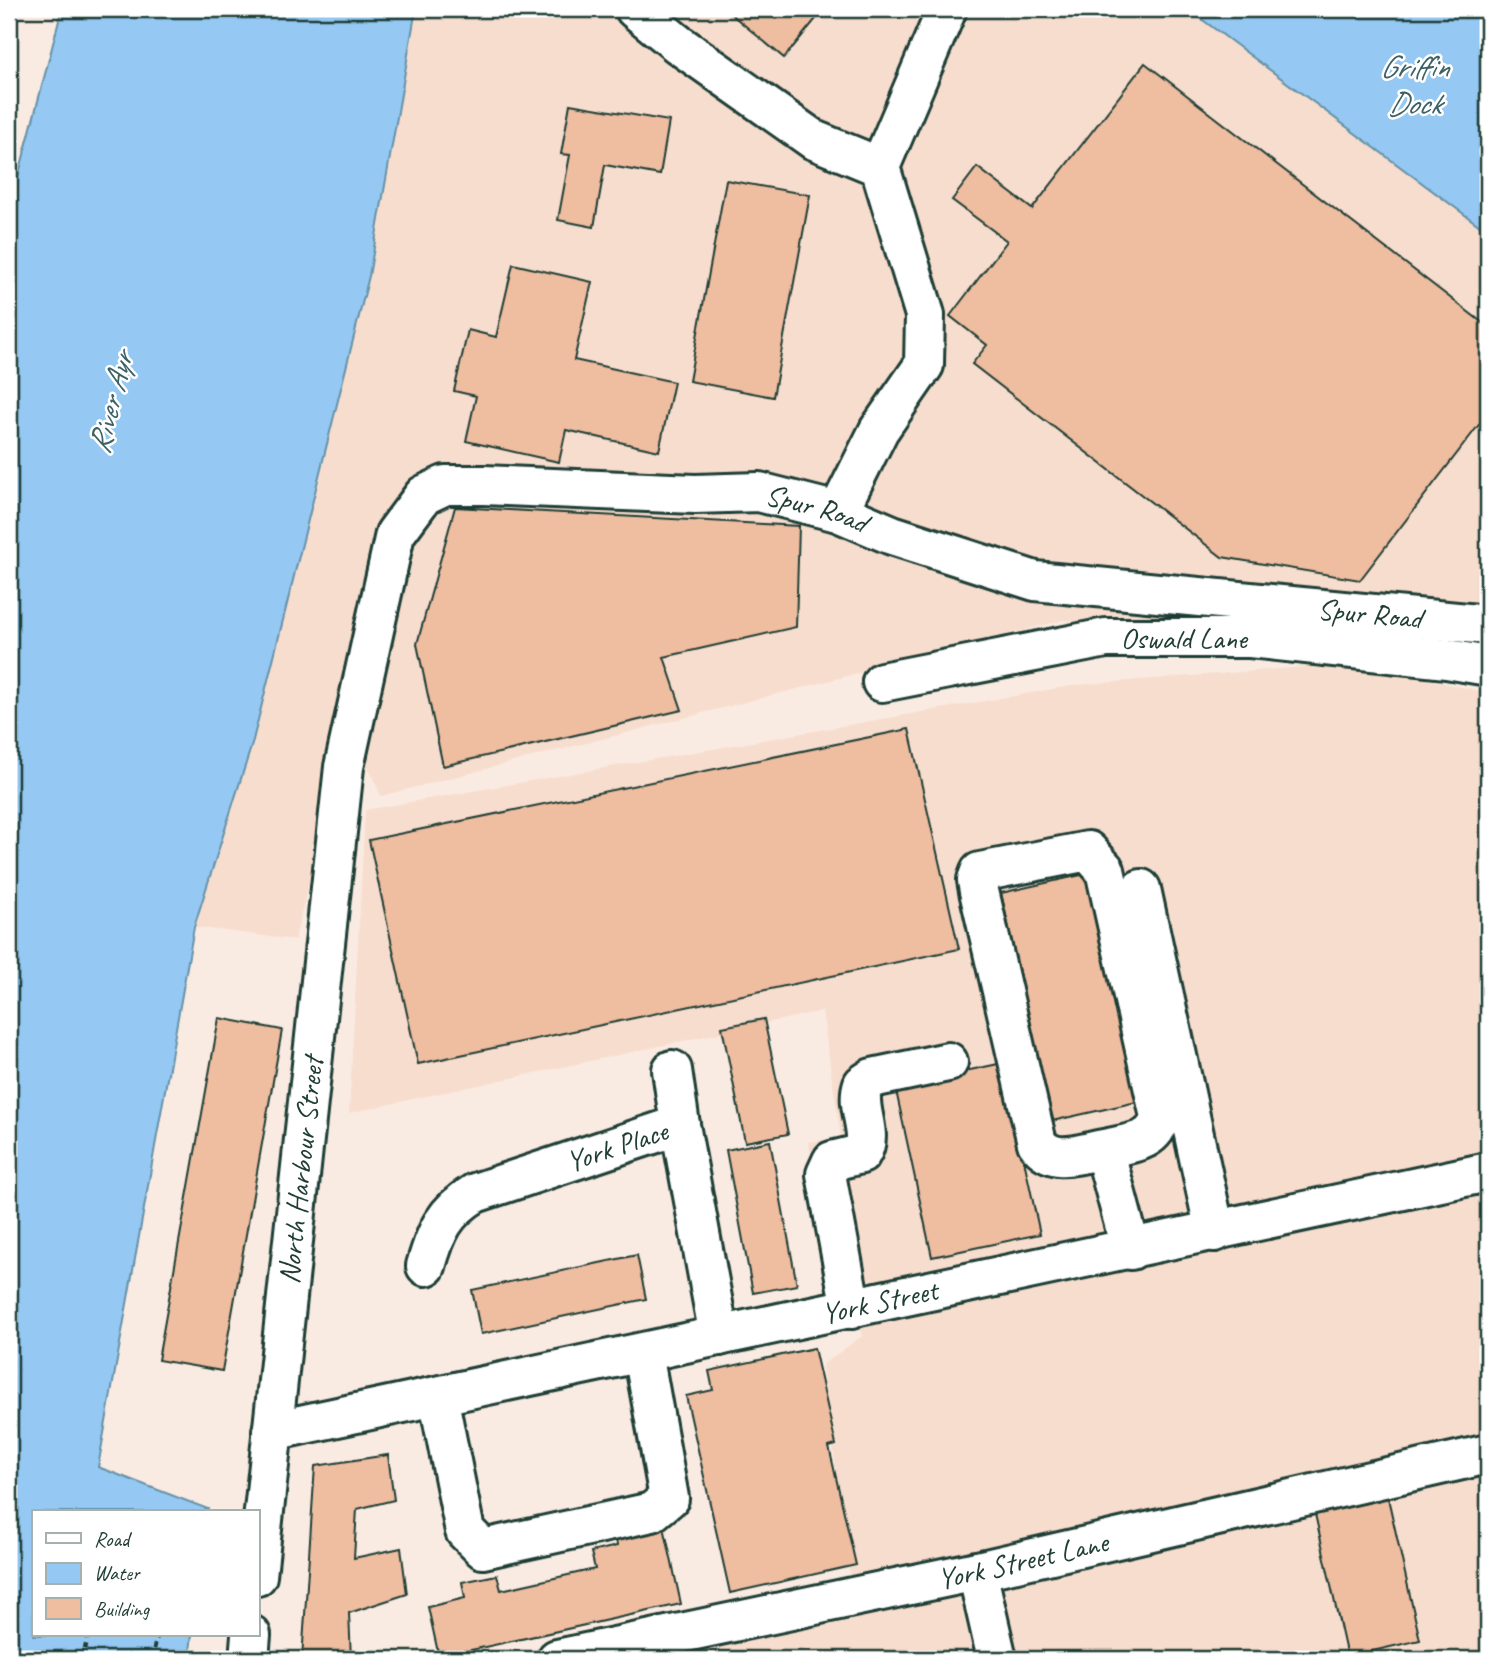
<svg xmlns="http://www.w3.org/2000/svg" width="1497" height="1668" viewBox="0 0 1497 1668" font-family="Caveat,sans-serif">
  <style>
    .built { fill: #f7ddce }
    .water { fill: #95c9f3; stroke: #6691a7; stroke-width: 2 }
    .building { fill: #efbda0; stroke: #1f3d34; stroke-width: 2 }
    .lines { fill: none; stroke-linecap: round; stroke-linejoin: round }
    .minor-casing { stroke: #1f3d34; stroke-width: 44 }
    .path { stroke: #1f3d34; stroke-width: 4.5; stroke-dasharray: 5 5; stroke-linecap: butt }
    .minor { stroke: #fff; stroke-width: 38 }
    .labels { text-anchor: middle; stroke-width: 5; stroke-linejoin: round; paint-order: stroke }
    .street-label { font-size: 30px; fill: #1f3d34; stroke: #fff }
    .water-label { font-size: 32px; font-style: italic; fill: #3c6064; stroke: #fff }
  </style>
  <rect width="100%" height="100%" fill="#faebe2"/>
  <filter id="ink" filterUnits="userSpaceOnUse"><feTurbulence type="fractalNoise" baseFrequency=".0143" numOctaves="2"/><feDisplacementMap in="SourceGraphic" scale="14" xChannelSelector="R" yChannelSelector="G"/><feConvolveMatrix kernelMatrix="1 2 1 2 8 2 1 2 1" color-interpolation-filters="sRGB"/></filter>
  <g filter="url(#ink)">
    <!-- built -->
    <path class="built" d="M416,9H1488V652L1064,620L381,796L368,767L327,766L320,836L295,940L194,927L369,276Z
      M1355,663L1488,693V1659H628L855,1613L822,1365L862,1336L808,1142L841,1138L822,1011L349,1113L365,810L1076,685Z"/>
    <!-- water -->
    <path class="water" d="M62,9H416L369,276L252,744L194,927L98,1467L208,1509L207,1512H33V1635H192L189,1659H9V212Z
      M1188,9H1488V232Z"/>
    <!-- building -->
    <path class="building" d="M725,9H824L784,58Z
      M1145,63L1488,327V413L1360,580L1222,557L972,364L987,345L950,316L1007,241L952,200L977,167L1032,209Z
      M570,104L669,121L660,175L605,165L594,227L558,220L570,155L561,154Z
      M726,180L810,195L773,397L689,381Z
      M513,264L592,282L574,360L674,382L659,451L566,430L559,462L466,441L476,396L454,391L468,330L496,337Z
      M455,507L799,526L796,627L664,657L682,710L443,766L417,644Z
      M909,729L959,949L418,1064L369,840Z
      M1099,871L1150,1099L1052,1121L1001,893Z
      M219,1018L282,1030L222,1371L158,1360Z
      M764,1019L788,1134L745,1142L722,1027Z
      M1003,1063L1040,1234L932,1257L895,1086Z
      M770,1141L797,1285L753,1293L726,1150Z
      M637,1255L646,1299L481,1334L472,1290Z
      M814,1348L836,1445L829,1447L856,1565L730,1593L686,1396L713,1390L709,1371Z
      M388,1455L394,1500L357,1509L354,1558L401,1548L407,1594L349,1613L351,1659H302L315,1466Z
      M1388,1498L1420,1640L1347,1657L1315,1514Z
      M663,1522L681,1604L439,1657L428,1607L465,1598L462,1582L497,1575L501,1590L595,1569L591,1552L617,1546L615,1533Z"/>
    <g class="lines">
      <!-- minor casing -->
      <g class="minor-casing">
        <g id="minor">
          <path d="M635,9L678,44L814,140L880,167"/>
          <path d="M838,512L879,430L924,365L925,315L880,167L947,9"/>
          <path id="s1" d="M882,682L1106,638H1250L1447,659L1488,666"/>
          <path d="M1141,889L1215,1232"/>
          <path d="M672,1070L680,1125"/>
          <path d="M1104,1149C1080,1153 1054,1166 1037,1143L979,891L977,880L980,872L1088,851L1105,870L1160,1117C1155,1144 1128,1143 1104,1149L1131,1250"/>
          <path id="s2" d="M426,1266C436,1231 444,1212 475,1193L680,1125L719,1336"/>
          <path d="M851,1309L826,1174L832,1161L861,1154C875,1133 854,1108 863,1084L872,1078L948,1062"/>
          <path d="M438,1396L465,1531L483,1549L652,1512L669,1498L643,1353"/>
          <path id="s3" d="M272,1431L1488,1172"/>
          <path d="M977,1571L997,1659"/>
          <path id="s4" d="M257,1576L344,767L395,534L424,495L445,485H484L695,494L759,492L838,512L892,535L1035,581L1488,625"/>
          <path d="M249,1659L251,1635"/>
          <path id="s5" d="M557,1659L977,1571L1488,1454"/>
        </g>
      </g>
      <!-- path -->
      <path class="path" d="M83,1659L88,1635
        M152,1659L157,1635"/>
      <!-- minor -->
      <use href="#minor" class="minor"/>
    </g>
  </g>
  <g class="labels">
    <!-- street labels -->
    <g class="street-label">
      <text dy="10" stroke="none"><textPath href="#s4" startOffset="1498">Spur Road</textPath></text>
      <text dy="10" stroke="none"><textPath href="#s4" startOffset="2065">Spur Road</textPath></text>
      <text dy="10" stroke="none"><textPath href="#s1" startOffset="306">Oswald Lane</textPath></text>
      <text dy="10" stroke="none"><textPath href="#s2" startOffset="240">York Place</textPath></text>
      <text dy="10" stroke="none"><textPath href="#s4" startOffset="408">North Harbour Street</textPath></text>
      <text dy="10" stroke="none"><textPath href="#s3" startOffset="621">York Street</textPath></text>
      <text dy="10" stroke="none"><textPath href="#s5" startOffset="476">York Street Lane</textPath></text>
    </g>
    <!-- water labels -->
    <g class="water-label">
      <text x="1414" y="77">Griffin<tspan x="1414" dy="37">Dock</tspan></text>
      <text transform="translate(110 403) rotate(-76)" y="11">River Ayr</text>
    </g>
  </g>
  <!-- margin -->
  <rect width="1497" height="1668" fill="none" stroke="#fff" stroke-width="35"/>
  <rect x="18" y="18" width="1462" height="1633" fill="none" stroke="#1f3d34" stroke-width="2.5" filter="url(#ink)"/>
  <!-- legend -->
  <rect x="32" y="1510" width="228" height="126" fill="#ffffff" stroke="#a5b1ae" stroke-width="2"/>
  <rect x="46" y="1533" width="35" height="10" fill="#ffffff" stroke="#a5b1ae" stroke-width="2"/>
  <text x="94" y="1546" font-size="21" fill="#1f3d34">Road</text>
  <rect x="46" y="1563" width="35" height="21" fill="#95c9f3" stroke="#a5b1ae" stroke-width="2"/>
  <text x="94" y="1580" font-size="21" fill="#1f3d34">Water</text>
  <rect x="46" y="1598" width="35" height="21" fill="#efbda0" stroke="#a5b1ae" stroke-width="2"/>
  <text x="94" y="1616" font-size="21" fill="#1f3d34">Building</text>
</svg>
